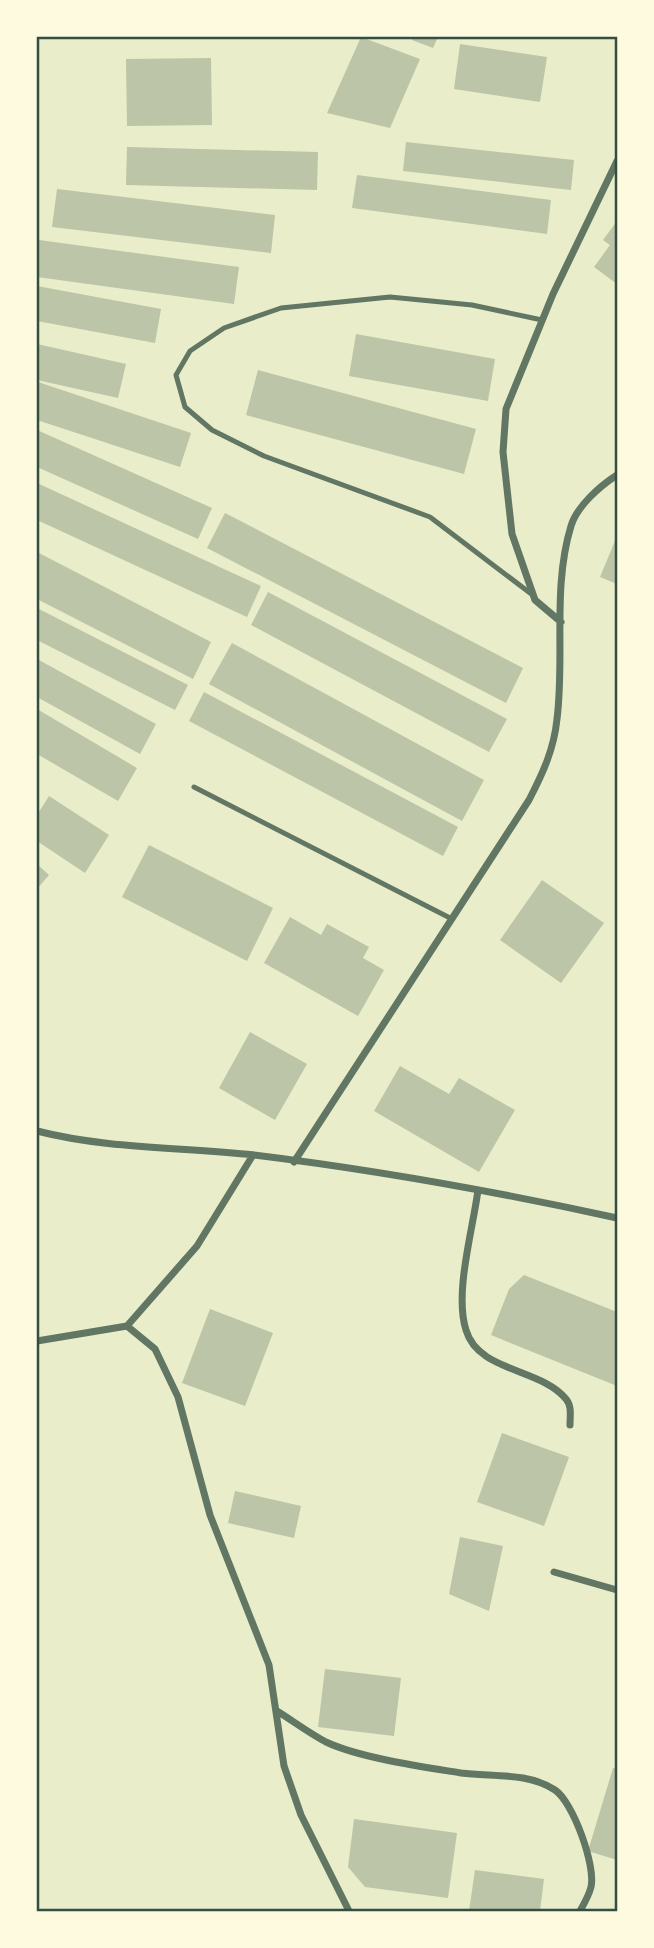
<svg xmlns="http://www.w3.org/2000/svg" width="654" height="1948" viewBox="0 0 654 1948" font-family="Commissioner,sans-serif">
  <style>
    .building { fill: #bcc5a7 }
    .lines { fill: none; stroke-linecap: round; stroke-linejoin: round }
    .service { stroke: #617663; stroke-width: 5 }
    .minor { stroke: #617663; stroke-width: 7 }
    .neatline { fill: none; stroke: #344e41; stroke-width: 2.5 }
  </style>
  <rect width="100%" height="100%" fill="#e9edc9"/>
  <!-- building -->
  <path class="building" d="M361,37L420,59L390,128L327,113Z
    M413,37H438L433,48L412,40Z
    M460,44L547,57L540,102L454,89Z
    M211,58L212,125L127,126L126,59Z
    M406,142L574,160L571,190L403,171Z
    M127,147L318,152L317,190L126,185Z
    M357,175L551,200L547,234L352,208Z
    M57,189L275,215L271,253L52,227Z
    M617,221V284L594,267L610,245L603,240Z
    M39,240L239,267L234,304L37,277Z
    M37,286L161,309L155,343L37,321Z
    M356,334L495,359L488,401L349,376Z
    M37,344L126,364L118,398L37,380Z
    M258,370L476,429L464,474L246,415Z
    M38,382L191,433L180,467L37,420Z
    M37,430L212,508L198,539L37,467Z
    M37,483L261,586L247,617L37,520Z
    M225,513L523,668L506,703L207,548Z
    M617,536V584L600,577Z
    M37,552L211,642L193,679L37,599Z
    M268,592L507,719L489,752L251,625Z
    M37,608L188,685L175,710L37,640Z
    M232,643L484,780L462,821L209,684Z
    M37,659L156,724L140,754L37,697Z
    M204,692L458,827L443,856L189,721Z
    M37,709L137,768L118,801L37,754Z
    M49,796L109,835L85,873L37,841V815Z
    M149,845L273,908L247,961L122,897Z
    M37,864L49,875L37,889Z
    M542,880L604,923L561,983L500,940Z
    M290,917L321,935L327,924L369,947L363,958L384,970L358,1016L264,963Z
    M250,1032L307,1064L275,1120L219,1088Z
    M400,1066L449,1094L459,1078L515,1110L479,1172L374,1111Z
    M524,1275L617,1312V1386L491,1335L509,1289Z
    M210,1309L273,1333L245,1406L182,1383Z
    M502,1433L569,1457L544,1526L477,1502Z
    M235,1491L301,1506L294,1538L228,1523Z
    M460,1537L503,1546L489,1611L449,1594Z
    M325,1669L401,1678L394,1736L318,1727Z
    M613,1768L617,1769V1860L588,1851Z
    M354,1819L457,1833L448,1898L365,1887L348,1867Z
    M475,1870L544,1879L540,1911H469Z"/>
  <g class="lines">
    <!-- service -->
    <path class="service" d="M534,596L430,517L264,456L212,430L185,407L176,375L190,351L224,328L281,308L390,297L472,305L542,320
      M194,787L452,919"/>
    <!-- minor -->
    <path class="minor" d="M561,622L535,600L512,534L503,452L506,409L553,294L617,161
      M37,1131C107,1149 182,1147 254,1155C376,1170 498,1192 617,1218
      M253,1155L197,1246L127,1326L155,1349L178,1397L210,1515L269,1665L284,1766L301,1815L349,1911
      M294,1162L529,800C543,773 554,749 557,719C565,656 552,588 571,526C577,506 600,486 617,475
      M478,1190C473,1229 454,1293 466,1330C478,1372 541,1368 566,1399C572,1406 570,1416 570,1425
      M37,1341L127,1326
      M554,1572L617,1590
      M277,1711C293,1721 309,1733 326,1742C360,1758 424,1767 461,1773C492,1777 528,1772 555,1790C573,1802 596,1866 591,1887C589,1895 584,1904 580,1911"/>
  </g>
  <!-- border -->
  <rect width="654" height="1948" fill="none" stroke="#fefae0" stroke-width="77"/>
  <rect x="38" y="38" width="578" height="1872" class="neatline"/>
</svg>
